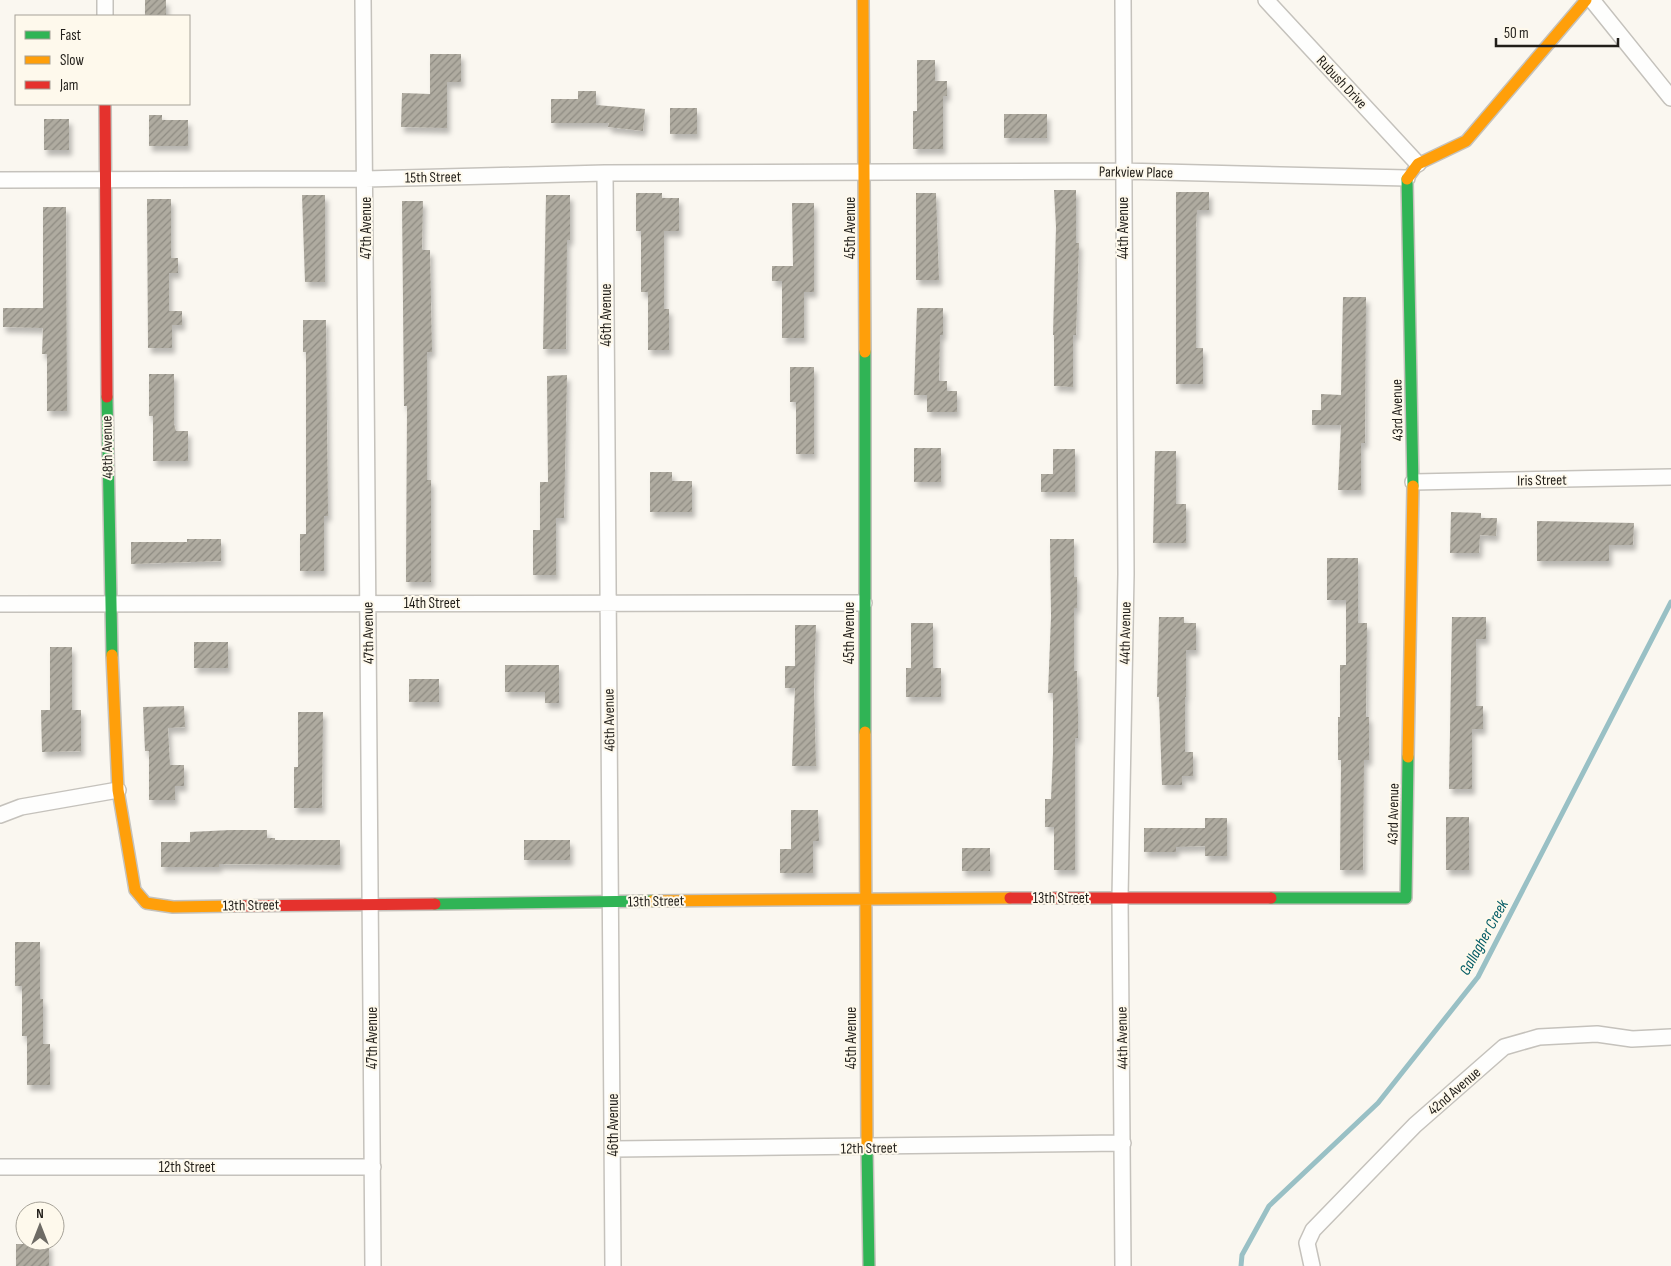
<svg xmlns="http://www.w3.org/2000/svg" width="1671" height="1266" viewBox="0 0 1671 1266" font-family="'Sofia Sans Condensed',sans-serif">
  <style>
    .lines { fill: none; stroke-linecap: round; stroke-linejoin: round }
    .stream { stroke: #99c0c5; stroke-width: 5 }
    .building { fill: url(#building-hatch); filter: url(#shadow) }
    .street-casing { stroke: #c5c2bc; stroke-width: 18 }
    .fast-casing { stroke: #c5c2bc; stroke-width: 14 }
    .slow-casing { stroke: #c5c2bc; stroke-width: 14 }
    .jam-casing { stroke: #c5c2bc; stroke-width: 14 }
    .street { stroke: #fefefd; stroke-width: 15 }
    .fast { stroke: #30b455; stroke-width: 11 }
    .slow { stroke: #ff9f0a; stroke-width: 11 }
    .jam { stroke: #e5322d; stroke-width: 11 }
    .labels { text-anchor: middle; stroke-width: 4; stroke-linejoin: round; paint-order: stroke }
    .street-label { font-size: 15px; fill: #221f1a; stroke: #fef9ec }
    .water-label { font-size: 16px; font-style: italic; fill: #035b65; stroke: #fef9ec }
  </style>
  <defs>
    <pattern id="building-hatch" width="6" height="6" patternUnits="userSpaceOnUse" patternTransform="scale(1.25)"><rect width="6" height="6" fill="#afaba0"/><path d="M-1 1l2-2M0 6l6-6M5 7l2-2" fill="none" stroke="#8e8b82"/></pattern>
    <filter id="shadow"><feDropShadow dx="3" dy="5.5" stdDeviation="2.5" flood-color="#0004"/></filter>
  </defs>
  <rect width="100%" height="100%" fill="#faf7f0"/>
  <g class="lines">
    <!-- stream -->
    <path class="stream" d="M1241,1266L1242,1255L1269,1206L1378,1103L1478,977L1671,602"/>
  </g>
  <!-- building -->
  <path class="building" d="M145,0H166V16H145Z
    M430,54H461V82H447V128L401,127L402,93L430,94Z
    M917,60H935V81H947V96H943V149H913V111H917Z
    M578,91H596V105L645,109L643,131L608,127L609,123H551V99H578Z
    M670,108H697V134H670Z
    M1004,114H1047V138H1004Z
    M149,115H162V120H188V146H149Z
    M44,119H69V150H44Z
    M1054,190H1076V243H1079L1076,335H1073V387L1054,386V335H1053L1056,227Z
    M1176,192H1209V210H1197L1196,227V348H1203V384H1176Z
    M636,193H662V198H679V231H664V309H669V350H648V292H641V231H636Z
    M916,193H936L939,280H916Z
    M302,195H325V282H305Z
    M546,195H570V240H567L566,349H543Z
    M147,199H171V258H178V273H169V311H182V325H172V348H148Z
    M402,201H423L422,250H430L432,352H427V480H431V582H406L407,406H404Z
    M792,203H814V292H804V338H782V281H772V266H793Z
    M43,207H66L67,411H47V354H42L43,328L3,327V308H43Z
    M1343,297H1366L1365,443H1361V490H1338L1341,425H1312V410H1321V394L1341,395Z
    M917,308H943V335H940L939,381H947V391H957V412H927V395H914Z
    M303,320H326L328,516H324V571H300V534H306V352H303Z
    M790,367H814V454H796V402H790Z
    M149,374H174V424L176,431H188V461H153V416H149Z
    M567,375L564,518H556V575H533V530H540V482H548L547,376Z
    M914,448H941V482H914Z
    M1053,449H1075V492H1041V474H1053Z
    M1155,451H1176V504H1186V543H1153Z
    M650,472H672V481H692V512H650Z
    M1451,512L1481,513V518H1497L1496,536L1480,535L1479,553H1450Z
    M1537,521L1634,523L1633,545H1609V561H1537Z
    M187,539H221V561L131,564V542H187Z
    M1050,539H1074V577H1077V608H1074V671H1077L1078,716V738H1075V870H1054V827H1045V799H1051L1053,753V693H1048L1051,617Z
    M1327,558H1358V623H1367L1366,717H1369V760H1364L1363,870H1340L1341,760H1338V717H1340V665H1346V600H1327Z
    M1159,617H1184V623H1196V650H1186V697H1185V752H1193V776H1182V785H1162L1159,697H1157Z
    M1452,617H1486V639H1476V706H1483V729H1472V789H1449Z
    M911,623H933V668H941V697H906V668H911Z
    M795,625H816L814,688L816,766H792L795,688H785V666H795Z
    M194,642H228V668H194Z
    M50,647H72V710H81V751L42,752L41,710H50Z
    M505,665H559V703H545V692H505Z
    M409,679H439V702H409Z
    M184,706L185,727L168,728L170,765H184V786H175V800H149V751H145L143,707Z
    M298,712H323L322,808H294V767H298Z
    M791,810H818L819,841H813V873H780V849H791Z
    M1446,817H1469V870H1446Z
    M1205,818H1227V856H1205V846L1176,847V852H1144V828H1205Z
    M230,830H267V838H275V840H340V865L219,864V867H161V842H190V832Z
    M524,840H570V860H524Z
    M962,848H990V871H962Z
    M15,942H40V999H43V1044H50V1085H27V1036H22V986H15Z
    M16,1244H49V1266H16Z"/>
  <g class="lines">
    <!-- street casing -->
    <g class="street-casing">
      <path id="street" d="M363,0L373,1266
        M1123,0L1126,574L1120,898L1123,1266
        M1266,0L1418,164
        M1592,0L1671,98
        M105,16V0
        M605,173L613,1266
        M0,180L365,179L605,173L1122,171L1407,178
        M1413,482L1671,477
        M0,604L864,603
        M0,815L21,807L118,790
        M614,1149L1123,1143
        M0,1167H373
        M1312,1266L1307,1243L1313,1230L1415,1125L1504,1047L1539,1037L1597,1034L1632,1039L1671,1037"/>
    </g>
    <!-- fast casing -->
    <g class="fast-casing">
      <path id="fast" d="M1407,179L1413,486
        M107,397L112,655
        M865,732V352
        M1271,898H1406L1408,757
        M435,904L652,901
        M867,1148L869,1266"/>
    </g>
    <!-- slow casing -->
    <g class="slow-casing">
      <path id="slow" d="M863,0L865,352
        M1407,179L1418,164L1466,141L1586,0
        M112,655L118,790L135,890L146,903L173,907L233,906
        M865,732L867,1148
        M1408,757L1413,486
        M652,901L1010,898"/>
    </g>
    <!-- jam casing -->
    <g class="jam-casing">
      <path id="jam" d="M105,104L107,397
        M1010,898H1271
        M233,906L435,904"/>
    </g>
    <!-- street -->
    <use href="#street" class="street"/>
    <!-- fast -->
    <use href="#fast" class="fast"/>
    <!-- slow -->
    <use href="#slow" class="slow"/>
    <!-- jam -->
    <use href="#jam" class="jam"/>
  </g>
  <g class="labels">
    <!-- street labels -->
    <g class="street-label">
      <text transform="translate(1342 82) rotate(47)" y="5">Rubush Drive</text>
      <text transform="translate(1136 172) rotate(1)" y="5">Parkview Place</text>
      <text transform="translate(433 177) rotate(-1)" y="5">15th Street</text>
      <text transform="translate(366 228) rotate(-90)" y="5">47th Avenue</text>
      <text transform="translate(850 228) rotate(-90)" y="5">45th Avenue</text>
      <text transform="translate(1123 228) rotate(-90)" y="5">44th Avenue</text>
      <text transform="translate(606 315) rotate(-90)" y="5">46th Avenue</text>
      <text transform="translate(1397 410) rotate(-91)" y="5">43rd Avenue</text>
      <text transform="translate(107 447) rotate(-91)" y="5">48th Avenue</text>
      <text transform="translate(1542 480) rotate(-1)" y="5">Iris Street</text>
      <text x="432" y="608">14th Street</text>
      <text transform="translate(368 633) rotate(-91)" y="5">47th Avenue</text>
      <text transform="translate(849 633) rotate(-90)" y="5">45th Avenue</text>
      <text transform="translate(1125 633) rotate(-89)" y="5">44th Avenue</text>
      <text transform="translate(609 720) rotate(-91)" y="5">46th Avenue</text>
      <text transform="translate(1393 814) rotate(-89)" y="5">43rd Avenue</text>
      <text x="1061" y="903">13th Street</text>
      <text transform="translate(656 901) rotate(-1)" y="5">13th Street</text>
      <text transform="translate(251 905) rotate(-1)" y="5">13th Street</text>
      <text transform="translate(372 1038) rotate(-90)" y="5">47th Avenue</text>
      <text transform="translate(851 1038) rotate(-90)" y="5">45th Avenue</text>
      <text transform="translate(1122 1038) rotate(-91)" y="5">44th Avenue</text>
      <text transform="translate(1454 1091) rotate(-41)" y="5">42nd Avenue</text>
      <text transform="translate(613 1125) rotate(-90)" y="5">46th Avenue</text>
      <text transform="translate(869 1148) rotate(-1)" y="5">12th Street</text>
      <text x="187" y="1172">12th Street</text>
    </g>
    <!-- water labels -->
    <g class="water-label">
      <text transform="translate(1483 937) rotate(-61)" y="6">Gallagher Creek</text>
    </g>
  </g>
  <!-- legend -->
  <rect x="15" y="15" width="175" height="90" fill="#fef9ec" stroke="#a6a298"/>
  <rect x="25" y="31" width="25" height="8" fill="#30b455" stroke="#a6a298"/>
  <text x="60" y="40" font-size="15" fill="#221f1a">Fast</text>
  <rect x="25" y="56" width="25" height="8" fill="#ff9f0a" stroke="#a6a298"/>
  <text x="60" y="65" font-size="15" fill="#221f1a">Slow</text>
  <rect x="25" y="81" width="25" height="8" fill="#e5322d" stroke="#a6a298"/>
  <text x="60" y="90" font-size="15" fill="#221f1a">Jam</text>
  <!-- north arrow -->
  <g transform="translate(40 1226)"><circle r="24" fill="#fef9ec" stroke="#a6a298"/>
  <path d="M0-4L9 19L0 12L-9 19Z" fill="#6e6b65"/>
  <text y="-8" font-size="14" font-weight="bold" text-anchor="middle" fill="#221f1a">N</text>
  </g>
  <!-- scale -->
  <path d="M1496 38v8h122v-8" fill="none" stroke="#221f1a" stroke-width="2.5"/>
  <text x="1504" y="38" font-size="15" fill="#221f1a" stroke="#fef9ec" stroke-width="4" paint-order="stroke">50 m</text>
</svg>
